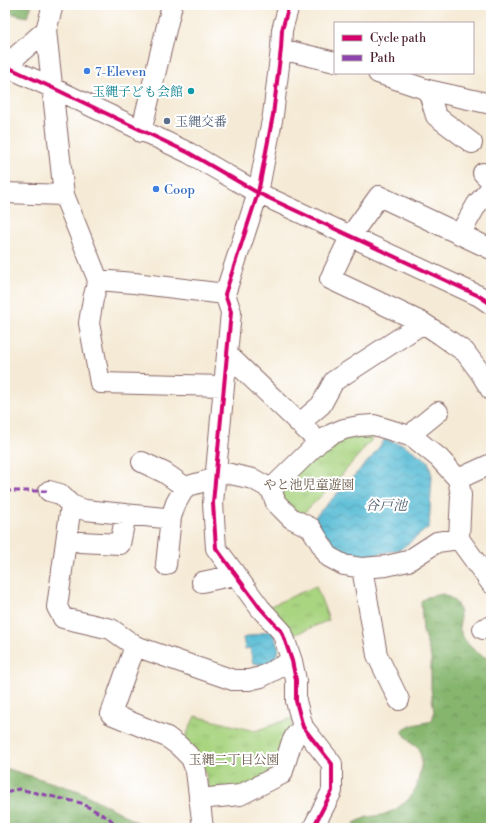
<svg xmlns="http://www.w3.org/2000/svg" width="496" height="833" viewBox="0 0 496 833" font-family="'Libre Bodoni','Noto Serif JP',serif">
  <style>
    .forest { fill: url(#forest-crowns); stroke: #686a4c }
    .park { fill: url(#park-tufts); stroke: #7a7a56 }
    .water { fill: url(#water-waves); stroke: #506e80 }
    .lines { fill: none; stroke-linecap: round; stroke-linejoin: round }
    .minor-casing { stroke: #866666; stroke-width: 22 }
    .minor { stroke: #fff; stroke-width: 20 }
    .quiet { stroke: #8e44ad; stroke-width: 3; stroke-dasharray: 6 3; stroke-linecap: butt }
    .cycleway-casing { stroke: #fff; stroke-width: 6 }
    .cycleway { stroke: #d6006c; stroke-width: 4 }
    .shop-dot { fill: #3f7fe0; stroke: #fff; stroke-width: 1.5 }
    .culture-dot { fill: #0f9aa8; stroke: #fff; stroke-width: 1.5 }
    .service-dot { fill: #5c6f8a; stroke: #fff; stroke-width: 1.5 }
    .labels { text-anchor: middle; stroke-width: 4; stroke-linejoin: round; paint-order: stroke }
    .shop-label { font-size: 13px; fill: #366cbe; stroke: #fff; text-anchor: start }
    .culture-label { font-size: 13px; fill: #0d838f; stroke: #fff; text-anchor: end }
    .service-label { font-size: 13px; fill: #4e5e75; stroke: #fff; text-anchor: start }
    .park-label { font-size: 13px; fill: #654; stroke: #fff }
    .water-label { font-size: 14px; font-style: italic; fill: #4f5e6f; stroke: #fff }
  </style>
  <defs>
    <pattern id="forest-crowns" width="20" height="18" patternUnits="userSpaceOnUse"><rect width="20" height="18" fill="#86b66e"/><path d="M2 6a3 3 0 1 1 6 0M12 15a3 3 0 1 1 6 0" fill="none" stroke="#70935b"/></pattern>
    <pattern id="park-tufts" width="24" height="20" patternUnits="userSpaceOnUse"><rect width="24" height="20" fill="#a9d480"/><path d="M3 7l-1-3M5 7V3M7 7l1-3M15 17l-1-3M17 17v-4M19 17l1-3" fill="none" stroke="#93b66f"/></pattern>
    <pattern id="water-waves" width="16" height="10" patternUnits="userSpaceOnUse"><rect width="16" height="10" fill="#57bcd5"/><path d="M0 5q4-4 8 0t8 0" fill="none" stroke="#4a98ad"/></pattern>
  </defs>
  <rect width="100%" height="100%" fill="#fff"/>
  <filter id="ink" filterUnits="userSpaceOnUse"><feTurbulence type="fractalNoise" baseFrequency=".025" numOctaves="2"/><feDisplacementMap in="SourceGraphic" scale="8" xChannelSelector="R" yChannelSelector="G"/><feConvolveMatrix kernelMatrix="1 2 1 2 8 2 1 2 1" color-interpolation-filters="sRGB"/></filter>
  <filter id="wash" filterUnits="userSpaceOnUse"><feTurbulence type="fractalNoise" baseFrequency=".012" numOctaves="4" result="noise"/><feDisplacementMap in="SourceGraphic" scale="16" xChannelSelector="R" yChannelSelector="G"/><feGaussianBlur stdDeviation="0.9" result="paint"/><feColorMatrix in="noise" values="0 0 0 0 0 0 0 0 0 0 0 0 0 0 0 0 0 1.4 0 .05"/><feComposite in="paint" operator="in"/></filter>
  <g filter="url(#wash)">
    <rect width="100%" height="100%" fill="#f5ead5"/>
    <!-- forest -->
    <path class="forest" d="M5,5H32L27,17L5,12Z
      M443,594C454,599 460,604 460,618C461,622 458,626 460,630C465,644 475,652 488,659L491,670V828H355L354,823L367,817L382,815L395,810L409,799L417,786L422,761L419,749L411,743L402,731L409,726L432,721L434,713L431,688V657L423,631L421,601L427,597Z
      M5,768L79,791L137,822L141,828H5Z"/>
    <!-- park -->
    <path class="park" d="M379,431L339,478L300,517L276,493L326,443Z
      M316,586L329,620L289,637L268,607Z
      M195,716L255,731L292,718L293,730L281,764L244,789L209,791L206,774L192,747L185,738Z"/>
    <!-- water -->
    <path class="water" d="M385,439L404,445L428,461L432,476L429,527L401,549L365,557L348,554L334,548L312,520L372,457Z
      M272,630L279,649L275,659L260,667L258,663L253,664L250,648L245,649L243,638Z"/>
  </g>
  <g filter="url(#ink)">
    <g class="lines">
      <!-- minor casing -->
      <g class="minor-casing">
        <path id="minor" d="M53,5L46,30L64,195L98,280L134,283L225,294
          M289,5L282,30L281,49L273,115L258,193L225,294L231,312L213,503L216,548L260,608L282,632L292,661L296,680V701L303,727L332,764V791L313,828
          M281,49L335,62
          M5,66L53,88L189,153L258,193L479,296L491,304
          M5,66L46,30
          M378,73L428,90L491,104
          M428,90L436,116L472,143
          M141,132L172,5
          M483,173L491,181
          M5,193L64,195
          M460,234L477,204L491,188
          M491,249L379,196L351,235L330,279L423,323L441,335L465,352L480,372L491,390
          M98,280L93,299L89,323L100,383L224,386
          M228,355L319,442L332,434L344,429L359,426L374,425L413,437L439,458L458,479L461,495L459,539L491,583
          M300,423L321,405L334,381L423,323
          M413,437L417,429L438,412
          M319,442L271,489L276,503L291,518L311,528L329,557L344,565L362,568L386,566L408,561L437,542L459,539
          M142,462L165,473L185,487
          M217,471L253,479L271,489
          M458,479L491,464
          M49,491L60,494L71,505L85,510L164,518L171,517L176,503L185,487L216,478
          M71,505L57,607L63,618L111,629L135,646L233,680H249L261,677L292,661
          M80,542L120,544L126,514
          M166,565L171,517
          M362,568L377,655L399,700
          M202,582L235,575
          M483,629L491,626
          M135,646L111,714L167,737L179,746L191,758L196,771L203,828
          M199,799L240,795L282,774L291,744L295,736L303,727"/>
      </g>
      <!-- minor -->
      <use href="#minor" class="minor"/>
      <!-- quiet -->
      <path class="quiet" d="M5,491H49
        M5,802L9,791L19,789L81,803L110,819L119,828"/>
      <!-- cycleway casing -->
      <g class="cycleway-casing">
        <path id="cycleway" d="M289,5L282,30L281,49L273,115L258,193L225,294L231,312L213,503L216,548L260,608L282,632L292,661L296,680V701L303,727L332,764V791L313,828
          M5,66L53,88L189,153L258,193L479,296L491,304"/>
      </g>
      <!-- cycleway -->
      <use href="#cycleway" class="cycleway"/>
    </g>
  </g>
  <!-- markers -->
  <g class="shop-dot">
    <circle cx="87" cy="71" r="4"/>
    <circle cx="156" cy="189" r="4"/>
  </g>
  <circle class="culture-dot" cx="191" cy="91" r="4"/>
  <circle class="service-dot" cx="167" cy="121" r="4"/>
  <g class="labels">
    <!-- shop labels -->
    <g class="shop-label">
      <text x="95" y="76">7-Eleven</text>
      <text x="164" y="194">Coop</text>
    </g>
    <!-- culture labels -->
    <g class="culture-label">
      <text x="183" y="96">玉縄子ども会館</text>
    </g>
    <!-- service labels -->
    <g class="service-label">
      <text x="175" y="126">玉縄交番</text>
    </g>
    <!-- park labels -->
    <g class="park-label">
      <text x="309" y="489">やと池児童遊園</text>
      <text x="234" y="764">玉縄二丁目公園</text>
    </g>
    <!-- water labels -->
    <g class="water-label">
      <text x="386" y="510">谷戸池</text>
    </g>
  </g>
  <!-- margin -->
  <rect width="496" height="833" fill="none" stroke="#fff" stroke-width="20"/>
  <!-- legend -->
  <rect x="334" y="22" width="140" height="52" fill="#ffffff" stroke="#b7a5aa"/>
  <rect x="342" y="35" width="20" height="6" fill="#d6006c" stroke="#b7a5aa"/>
  <text x="370" y="42" font-size="12" fill="#4a1f2b">Cycle path</text>
  <rect x="342" y="55" width="20" height="6" fill="#8e44ad" stroke="#b7a5aa"/>
  <text x="370" y="62" font-size="12" fill="#4a1f2b">Path</text>
</svg>
